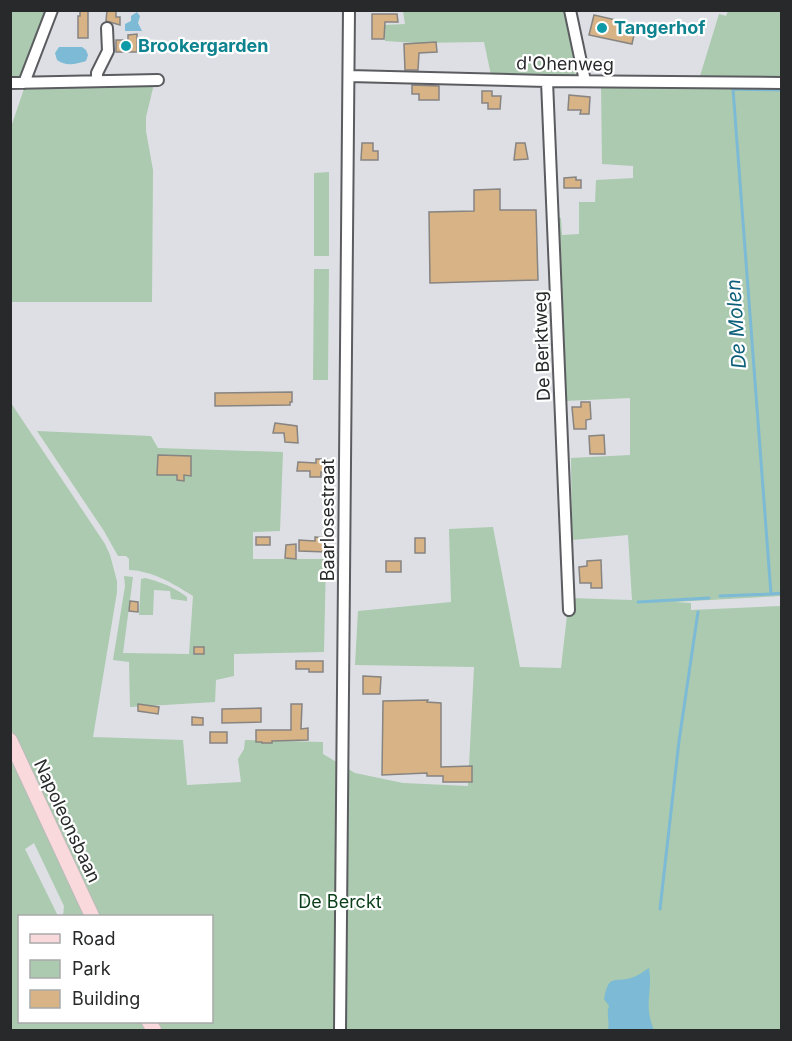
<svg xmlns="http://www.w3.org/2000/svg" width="792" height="1041" viewBox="0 0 792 1041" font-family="Inter,sans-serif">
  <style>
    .green { fill: #abcaaf; fill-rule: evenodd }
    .water { fill: #7cbad5 }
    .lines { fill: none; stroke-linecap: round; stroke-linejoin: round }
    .stream { stroke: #7cbad5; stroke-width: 3 }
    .building { fill: #d7b385; stroke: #878481; stroke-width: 1.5 }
    .minor-casing { stroke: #5b5c60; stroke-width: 14 }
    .major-casing { stroke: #babbbb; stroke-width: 16 }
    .minor { stroke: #fff; stroke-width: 10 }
    .major { stroke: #f9d9dc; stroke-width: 14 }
    .culture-dot { fill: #0f9aa8; stroke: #fff; stroke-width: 2 }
    .labels { text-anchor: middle; stroke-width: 4.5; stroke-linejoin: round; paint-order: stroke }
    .culture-label { font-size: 18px; font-weight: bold; fill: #0d838f; stroke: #fff; text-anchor: start }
    .street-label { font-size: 18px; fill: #28292a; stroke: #fff }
    .park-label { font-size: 18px; fill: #0a3e19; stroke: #fff }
    .water-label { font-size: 20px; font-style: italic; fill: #0e607b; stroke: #fff }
  </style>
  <rect width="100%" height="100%" fill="#dddfe4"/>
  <!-- green -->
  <path class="green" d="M10,11H47L22,75L15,80H11Z
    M403,11H567L578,71L572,77L491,75L484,42L416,43L385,41L384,25L405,24Z
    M728,11H781V77L700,76L719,14L726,16Z
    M154,84L146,117V131L153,170L152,302H11V127L25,86Z
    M601,85L781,86V596L674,602L691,603V610L781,606V1030H11L10,753L71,859L11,729V403L105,544L110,555L117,581V592L93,737L183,740L187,785L241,782L238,759L244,749L245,740L323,742V754L355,773L403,783L468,786L474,667L355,665L358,611L451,602L449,529L493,527L520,667L561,668L569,598L632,600L628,535L572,540L571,458L630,455V398L565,401L558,218H561L562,235L579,234V202H595L596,180L633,178V166L602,164ZM34,843L64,906L63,916H212V1022H20V916H58L25,849Z
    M329,172V256H314V173Z
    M314,269H329L328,380H313Z
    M37,431L151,436L158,448L283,452L280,531L253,532V559H326L324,652L234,654V676L216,680L215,702L130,707L129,662L113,660L125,586L124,576L133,577L123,653L189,654L193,596C172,583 153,571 129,570V559L126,556H118L104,531Z
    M145,578C161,582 174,587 187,597V601L171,599L170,591L154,590L153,615H139L141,579Z"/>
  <!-- water -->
  <path class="water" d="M137,12L140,16L138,23L142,31H125V24L131,21V16Z
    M59,47H82L86,50L88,55L86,61C75,64 67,67 57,60L55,53Z
    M649,968C653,993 643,1004 654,1030H608C610,1022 606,1015 609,1006L604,999C609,973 614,983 631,978C638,976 644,971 649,968Z"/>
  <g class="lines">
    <!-- stream -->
    <path class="stream" d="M782,90L733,89L771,594L782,593
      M720,596L771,594
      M638,602L709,598
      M660,909L679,741L698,612"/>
  </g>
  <!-- building -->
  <path class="building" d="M80,10H88V38H78V16H80Z
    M107,10H116V17H120V25L106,21Z
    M372,14H397L398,22H385L384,39H372Z
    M594,15L625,22L624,28L635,30L632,44L589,35Z
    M137,34V52H116V40H128V35Z
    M436,42L437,52L419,53L418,70H405L404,44Z
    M412,85L439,86V100H419V94H412Z
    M482,91H492V96H501L500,109H488V103H482Z
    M569,95L590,97L589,114H580L581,110H568Z
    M362,143H373V151H378V160H361Z
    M516,143H525L528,159L514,160Z
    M576,177V180H581V188H564V178Z
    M500,189V210H536L538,280L430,283L429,212L474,211V190Z
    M292,392V402H290V405L215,406V393Z
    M581,402H590L591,419L586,420V429H574L572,407H581Z
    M275,423L297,426L298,443L285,442L284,433H273Z
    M604,435L605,454H590L589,436Z
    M158,455L191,456V476L184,475V481L177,480V475H157Z
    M316,459H327V472H321V477H310V471H297L298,462L316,463Z
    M256,537H270V545H256Z
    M315,537L326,538V552L299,551V540L315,541Z
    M415,538H425V553H415Z
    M296,544V559L285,558L286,545Z
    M601,560L602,588H591V583H580L579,567L587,566V561Z
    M386,561H401V572H386Z
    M130,601L138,602V612L129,611Z
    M194,647H204V654H194Z
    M296,661H323V672H309V669H296Z
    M363,676L381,677L380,694H363Z
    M428,700L427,702L441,703V767L472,766V782H443V776H427V773L382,775L383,701Z
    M138,704L159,707L158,714L138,711Z
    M291,704H302L301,729L308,728V740L272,741V743H262V742H256V730H291Z
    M261,708V722L222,723V709Z
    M192,717L203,718V725H192Z
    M210,732H227V743H210Z"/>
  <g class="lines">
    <!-- minor casing -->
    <g class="minor-casing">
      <path id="minor" d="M570,10L585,81
        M349,76L547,81L782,83
        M97,81V73L108,51L107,28
        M547,81L569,610
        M10,83L158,80
        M24,83L52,10
        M340,1030L349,10"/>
    </g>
    <!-- major casing -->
    <g class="major-casing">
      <path id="major" d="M10,740L92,916
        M149,1022L154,1030"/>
    </g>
    <!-- minor -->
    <use href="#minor" class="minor"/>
    <!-- major -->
    <use href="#major" class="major"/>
  </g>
  <!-- markers -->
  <g class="culture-dot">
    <circle cx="602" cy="28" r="6"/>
    <circle cx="126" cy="46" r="6"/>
  </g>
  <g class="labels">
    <!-- culture labels -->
    <g class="culture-label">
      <text x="614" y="34">Tangerhof</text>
      <text x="138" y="52">Brookergarden</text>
    </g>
    <!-- street labels -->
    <g class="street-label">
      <text transform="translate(565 64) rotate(1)" y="6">d'Ohenweg</text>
      <text transform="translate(542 346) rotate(-92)" y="6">De Berktweg</text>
      <text transform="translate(328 520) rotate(-90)" y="6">Baarlosestraat</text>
      <text transform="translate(67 821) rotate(65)" y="6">Napoleonsbaan</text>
    </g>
    <!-- park labels -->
    <g class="park-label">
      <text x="340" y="908">De Berckt</text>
    </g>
    <!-- water labels -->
    <g class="water-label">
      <text transform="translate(736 324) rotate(-94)" y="7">De Molen</text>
    </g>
  </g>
  <!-- border -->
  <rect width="792" height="1041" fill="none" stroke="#28292a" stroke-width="24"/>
  <!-- legend -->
  <rect x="18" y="915" width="195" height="108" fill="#ffffff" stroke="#a9a9aa" stroke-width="1.5"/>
  <rect x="30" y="934" width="30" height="9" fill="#f9d9dc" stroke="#a9a9aa" stroke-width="1.5"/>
  <text x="72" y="945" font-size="18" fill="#28292a">Road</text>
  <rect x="30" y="960" width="30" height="18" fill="#abcaaf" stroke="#a9a9aa" stroke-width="1.5"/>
  <text x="72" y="975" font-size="18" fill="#28292a">Park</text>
  <rect x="30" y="990" width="30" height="18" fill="#d7b385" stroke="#a9a9aa" stroke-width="1.5"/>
  <text x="72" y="1005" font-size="18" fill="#28292a">Building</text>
</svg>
